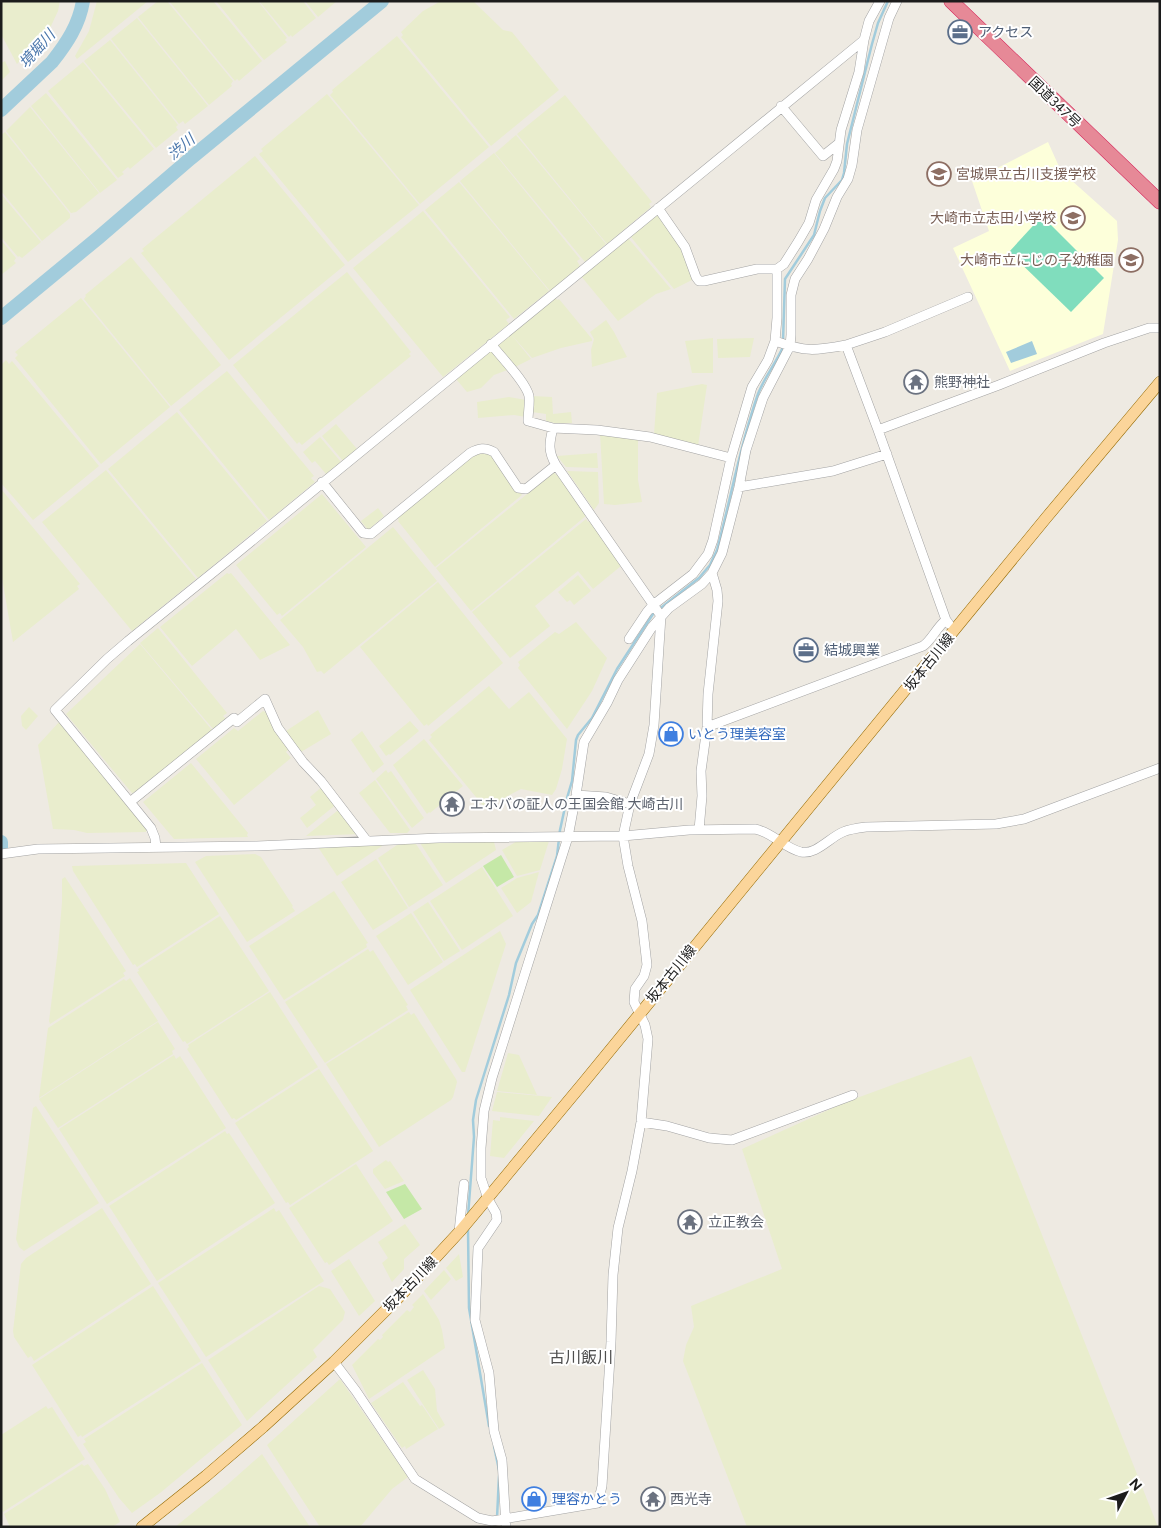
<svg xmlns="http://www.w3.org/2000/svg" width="1161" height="1528" viewBox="0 0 1161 1528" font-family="Figtree,'Noto Sans JP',sans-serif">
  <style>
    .education { fill: #fdffda }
    .farmland { fill: #e9edcd }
    .grass { fill: #c5e8a7 }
    .pitch { fill: #80ddbd }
    .water { fill: #a2ccdc }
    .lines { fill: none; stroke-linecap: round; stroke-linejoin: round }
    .stream { stroke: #a2ccdc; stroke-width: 2.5 }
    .river { stroke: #a2ccdc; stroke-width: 14 }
    .minor-casing { stroke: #a3a3a3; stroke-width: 10 }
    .major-casing { stroke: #946901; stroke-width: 12 }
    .highway-casing { stroke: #d6245a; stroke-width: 15 }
    .minor { stroke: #fff; stroke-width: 9 }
    .major { stroke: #fbd59a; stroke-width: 11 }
    .highway { stroke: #e68997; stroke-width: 14 }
    .labels { text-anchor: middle; stroke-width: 4; stroke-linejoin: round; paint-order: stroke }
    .service-label { font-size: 14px; fill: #4e5e75; stroke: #fff; text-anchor: start }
    .street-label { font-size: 14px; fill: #1c1c1c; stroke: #fff }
    .education-label { font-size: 14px; fill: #785e54; stroke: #fff; text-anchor: end }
    .worship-label { font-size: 14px; fill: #5b616d; stroke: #fff; text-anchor: start }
    .shop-label { font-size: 14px; fill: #366cbe; stroke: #fff; text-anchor: start }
    .water-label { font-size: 15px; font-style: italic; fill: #4a76ab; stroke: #fff }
    .quarter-label { font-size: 16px; fill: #4f4f4f; stroke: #fff }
  </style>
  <rect width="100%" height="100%" fill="#eeeae2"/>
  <!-- education -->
  <path class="education" d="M1048,142L1061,171L1117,221L1118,240L1103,334L1010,371L953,248L989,231L972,181Z"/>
  <!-- farmland -->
  <path class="farmland" d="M1,1H60L58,11L51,26L42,38L17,64L1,34Z
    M97,1H148L77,59L75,56L89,31Z
    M158,1H167L233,81L231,84L232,86L209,105L138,17Z
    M169,1H213L262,61L239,81L237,79L235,81Z
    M216,1H258L287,38L285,40L287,42L264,60Z
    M259,1H303L316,18L292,37L291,35L289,37Z
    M305,1H337L318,17Z
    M441,1H473L503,30L512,32L559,90L491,146L401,37L403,35L401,32L423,11Z
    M137,18L208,106L185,124L183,121L179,124L111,39Z
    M397,36L489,147L420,204L330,95L333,92L332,90Z
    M110,40L178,125L176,127L178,130L156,148L84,61Z
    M5,61L10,72L1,81V63Z
    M83,62L154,149L130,169L128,167L122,172L124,174L118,178L48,91Z
    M46,93L117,180L100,193L31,106Z
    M327,94L419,205L348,262L259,154L263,151L261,149Z
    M565,95L652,202L649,204L651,207L607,244L517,134Z
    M30,107L99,193L76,212L71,213L6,131Z
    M5,132L70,214V218L42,241L1,191V135Z
    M516,135L606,244L585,262L495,153Z
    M494,153L580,259L577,261L580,266L550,291L460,181Z
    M255,156L345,265L229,360L141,253L144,251L142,249Z
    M459,182L549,291L514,319L425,210Z
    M1,194L41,242L22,258L19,256L18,257L1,237Z
    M423,211L510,317L506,320L509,324L443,377L353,268Z
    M658,213L681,242L694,279L674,289L630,236Z
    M628,238L671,289L656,294L618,321L581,276Z
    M1,240L16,258L14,261L16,263L1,275Z
    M131,257L221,365L171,406L84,299L86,296L85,295Z
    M347,272L411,352L409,354L411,356L302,445L299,442L297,444L233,365Z
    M555,297L557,300L559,299L592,339V341L561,348L532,358L510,333Z
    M81,298L170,407L101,464L15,358L18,355L15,352Z
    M606,320L614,332L627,357L592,367L591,350L594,339L590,332Z
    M510,333L531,359L515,367L496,344Z
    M713,338V373H692L685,341Z
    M754,338L750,357L718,358L717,339Z
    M491,350L510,369L494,375L481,388L467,392L456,379Z
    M6,360L9,364L12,361L99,466L33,520L1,483V365Z
    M227,371L314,476L311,478L315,482L269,520L179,410Z
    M702,384L707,385L698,446L654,434L657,393Z
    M532,396L552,397L553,414L571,412L572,423H555L546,421V414L532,412Z
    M509,397L526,400V417L514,415L478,418L477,402Z
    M177,412L267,521L198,578L108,469Z
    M336,424L357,449L343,461L322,436Z
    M600,433L638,440V480L642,502L615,505L604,504Z
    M320,437L341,462L326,474L315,461L312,463L303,452Z
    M476,453H490L522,495L435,567L398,521L399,520L397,518Z
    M597,453L598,468L566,467L557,456Z
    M106,470L196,579L132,631L42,522Z
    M567,471L598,472L599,503L594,510Z
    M554,472L556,475L559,473L587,515L471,611L436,568Z
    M1,489L80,584L77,586L79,589L13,642L1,572Z
    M322,494L366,547L282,616L280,613L277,615L236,565Z
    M378,508L384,516L368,530L361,521Z
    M586,519L588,522L590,520L621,566L593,589L578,571L535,606L550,626L510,658L472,612Z
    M393,527L437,581L324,674L321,671L317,672L303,647L280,620Z
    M227,573L229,574L231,573L290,645L260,660L236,629L192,666L160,627Z
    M578,575L591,591L574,605L570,600L567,602L558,592Z
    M438,582L503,663L428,726L427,724L424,726L360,647Z
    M576,622L607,658L592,691L567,729L518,668L520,665L518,662L555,632L559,634Z
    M158,628L227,713L223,716L226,719L213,729L140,643Z
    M140,644L212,730L135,792L132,793L66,714Z
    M489,686L509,709L529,692L567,739L562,769L556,789L552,795L521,789L485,808L429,740L432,737L430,735Z
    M29,707L38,716L26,730L22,726L21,716Z
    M318,710L331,734L301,752L286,731Z
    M263,711L268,713L290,748L286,752L291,758L234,805L196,759L234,728L238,731Z
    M60,721L147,827L146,832L87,833L74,830L53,829L38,745Z
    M410,721L419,731L390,755L389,754L386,756L379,746Z
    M362,731L384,764L373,773L351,740Z
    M424,739L463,786L430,813L429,812L427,814L393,765Z
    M191,763L248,833L247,835L248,837L174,839L143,802Z
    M386,770L388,773L391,771L424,818L412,828L376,779Z
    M375,780L410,830L407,833H390L359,793Z
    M323,786L338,803L307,828L300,818L316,805L310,797Z
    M342,807L361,834L306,836Z
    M519,840L549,841L540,870L517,876L502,850Z
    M494,842L496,850L446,883L420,843Z
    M400,843L416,844L443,885L409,907L378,858Z
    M381,844L382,846L337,876L318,847Z
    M255,854L261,857L293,906L292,907L295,911L247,942L195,862L206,856Z
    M376,859L408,908L373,930L341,882Z
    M186,863L219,914L137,967L135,964L133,965L73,871L72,866Z
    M482,867L513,916L462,950L430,901Z
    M539,872L531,902L517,913L501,888L517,878Z
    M65,877L126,971L123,973L125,976L50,1024L49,1021L58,949L62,902V879Z
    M334,891L368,943L366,944L367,947L284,1000L249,946Z
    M428,902L460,951L444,961L413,912Z
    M411,913L443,962L408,985L376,936Z
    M220,916L269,991L187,1044L185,1041L183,1042L137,972L139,971L138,969Z
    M500,931L506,944L465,1072H462L410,990Z
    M368,949L370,952L373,950L408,1005L406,1006L408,1010L325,1063L285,1002Z
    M130,978L158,1021L39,1098L48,1028L124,979L126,981Z
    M270,992L318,1067L236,1120L234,1118L232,1119L187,1049L189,1047L188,1045Z
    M409,1012L411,1015L414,1013L456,1079L457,1082L453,1097L451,1100L379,1147L326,1064Z
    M158,1022L175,1049L172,1051L173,1054L58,1128L39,1099Z
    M508,1053L519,1055L537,1095L497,1091Z
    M174,1055L176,1059L180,1056L226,1128L107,1204L59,1129Z
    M971,1056L1158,1527H747L683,1361L686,1345L694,1327L691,1306L782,1269L742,1149L846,1102Z
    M319,1069L373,1151L290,1205L288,1202L286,1203L235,1123Z
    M497,1092L552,1097L539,1116L492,1111Z
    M36,1106L99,1203L24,1251L19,1247L16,1239L33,1108Z
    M500,1117L534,1121L504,1158L490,1156L493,1120L500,1121Z
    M225,1131L227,1134L229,1133L275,1203L157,1281L109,1206Z
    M386,1160L388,1162L390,1161L404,1181L385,1189L373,1173V1169Z
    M356,1164L393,1221L329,1265L327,1262L325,1263L289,1208Z
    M102,1208L151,1284L34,1361L31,1356L28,1358L14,1337L13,1331L21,1264L26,1258Z
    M274,1208L276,1212L279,1210L324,1281L206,1357L158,1283Z
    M405,1224L420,1245L404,1259V1269L392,1282L382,1263L388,1258L378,1242Z
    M459,1254L463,1277L456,1281L446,1268Z
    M349,1259L375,1301L359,1316L331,1271Z
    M444,1270L451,1279L431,1300L424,1291Z
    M153,1286L201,1361L82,1437L81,1435L78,1437L32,1365Z
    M319,1286L330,1289L345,1312L343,1320L313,1350L317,1357L247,1421L208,1360Z
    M423,1294L439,1320L442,1330L445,1348L369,1399L352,1365L378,1339L380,1340L383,1337L382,1335L407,1310L410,1312L414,1307L412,1305Z
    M202,1363L242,1425L160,1493L132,1513L119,1498L83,1444L86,1442L84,1439Z
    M423,1370L435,1389L437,1411L445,1425L439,1429L407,1380Z
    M340,1379L408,1477L392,1489L360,1527H320L267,1445Z
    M403,1382L420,1406L422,1405L438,1429L406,1449L405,1446L402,1448L371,1403Z
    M46,1406L48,1409L52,1407L85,1459L3,1512L1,1507V1435Z
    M262,1454L310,1527H175L227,1485Z
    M82,1464L84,1466L88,1464L105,1489L120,1522L112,1527H10L4,1514Z"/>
  <!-- grass -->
  <path class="grass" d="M501,855L514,877L497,887L483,866Z
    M405,1184L422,1209L404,1219L386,1192Z"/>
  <!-- pitch -->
  <path class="pitch" d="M1042,216L1104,278L1071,312L1009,252Z"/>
  <!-- water -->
  <path class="water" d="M1032,341L1037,354L1011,363L1006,352Z"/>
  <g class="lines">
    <!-- stream -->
    <path class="stream" d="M783,341L785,279L814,235L820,211L825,198L842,180L844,173L847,144L872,44L878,23L888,1
      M468,1216L474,1137L473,1120L476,1100L509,995L516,963L532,924L538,915L557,856L560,830L567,798L572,781L576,740L578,735L592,718L617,669L653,614L699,578L710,565L717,550C731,498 740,445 758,394C764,378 776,363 783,347
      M468,1229L469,1308L489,1426
      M494,1446L499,1470
      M497,1518L499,1476"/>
    <!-- river -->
    <path class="river" d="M1,110L52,62C67,43 79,25 83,1
      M1,318L98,238L191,158L382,1
      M1,842V851"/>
    <!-- minor casing -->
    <g class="minor-casing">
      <path id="minor" d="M781,106L823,156L838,144
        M658,208L685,247L696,277L699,281H704L757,269H777
        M775,341C806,352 814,351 846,345L878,430L999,385L1104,343L1149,328H1160
        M491,344C501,357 526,382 529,396C530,404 528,413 528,421L553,428L597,430L650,437L731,458
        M846,345L885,332L968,297
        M553,428C549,443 548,452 556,465
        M878,430L946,620L949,624
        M322,482L363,533L371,534L470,453C479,448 485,447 494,452L518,488L526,489L556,465L661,616L654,725L649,754L630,804L623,836L628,866L642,921L647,965L644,976L635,989L634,1002L645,1025L648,1039L641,1122L632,1171L618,1228L613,1275L611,1342L602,1486L598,1503L492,1521L478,1518L415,1479L356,1391L334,1362
        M739,487L833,471L887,454
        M629,639L647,612L653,605L693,574L708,554L713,540L731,458L752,387L768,360L775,341L777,318V269L784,264L798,242L809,223L816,200L834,169L837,161L841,130L859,72L864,40L869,21L880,1
        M707,727L923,646C932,640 936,628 946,620
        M576,795L606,797L630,804
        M130,802L234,718L237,722L265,699L278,728L303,762L321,781L367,841
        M699,830L702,796L701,771L707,727L708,694L718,601L717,590L712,573
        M156,847L155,838L151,828L55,710L107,659L128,641L226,562L864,40
        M1,854L38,849L257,846L439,838L623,836L689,830L755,829C772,832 784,848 801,852C816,855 829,838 843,832C850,829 858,828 866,827L996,824L1024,819L1160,768
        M641,1122L667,1126L709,1138L732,1140L853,1095
        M459,1232L464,1184
        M506,1527L502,1460L494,1431L489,1373L475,1320L478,1248L497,1220L496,1213L488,1199L481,1178V1148L484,1111L492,1078L568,837L576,795L584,742L607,703L618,680L652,627L669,608L702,584L712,573L722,553L739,487L746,450L763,398L790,346L791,335V295L795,279L808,259L824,229L837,197L848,179L852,165L857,130L889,18L897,1"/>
    </g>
    <!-- major casing -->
    <g class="major-casing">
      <path id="major" d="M142,1527L206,1476L263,1427L334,1362L402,1294L461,1230L584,1082L1046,518L1160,382"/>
    </g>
    <!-- highway casing -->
    <g class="highway-casing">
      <path id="highway" d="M951,1L1160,202"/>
    </g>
    <!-- minor -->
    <use href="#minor" class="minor"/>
    <!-- major -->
    <use href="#major" class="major"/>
    <!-- highway -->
    <use href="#highway" class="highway"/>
  </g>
  <!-- icons -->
  <defs>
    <g id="office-ring" transform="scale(1.25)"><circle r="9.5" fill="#fff" stroke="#5c6f8a" stroke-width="1.5"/><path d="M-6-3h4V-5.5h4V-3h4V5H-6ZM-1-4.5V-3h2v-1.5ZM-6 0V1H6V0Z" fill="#5c6f8a"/></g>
    <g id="school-ring" transform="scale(1.25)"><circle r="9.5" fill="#fff" stroke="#8d6e63" stroke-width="1.5"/><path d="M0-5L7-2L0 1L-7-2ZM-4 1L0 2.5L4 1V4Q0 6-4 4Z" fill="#8d6e63"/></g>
    <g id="temple-ring" transform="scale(1.25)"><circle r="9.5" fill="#fff" stroke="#6b7280" stroke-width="1.5"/><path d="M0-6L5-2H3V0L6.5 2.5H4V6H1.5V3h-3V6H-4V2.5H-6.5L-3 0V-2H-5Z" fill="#6b7280"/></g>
    <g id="shop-ring" transform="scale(1.25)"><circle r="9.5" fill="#fff" stroke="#3f7fe0" stroke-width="1.5"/><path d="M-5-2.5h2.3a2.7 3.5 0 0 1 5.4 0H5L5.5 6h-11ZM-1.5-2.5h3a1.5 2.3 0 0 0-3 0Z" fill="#3f7fe0"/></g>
  </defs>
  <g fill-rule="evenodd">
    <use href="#office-ring" x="960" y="32"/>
    <use href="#school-ring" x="939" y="174"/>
    <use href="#school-ring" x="1073" y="218"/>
    <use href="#school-ring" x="1131" y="260"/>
    <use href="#temple-ring" x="916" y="382"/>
    <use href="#office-ring" x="806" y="650"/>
    <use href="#shop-ring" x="671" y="734"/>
    <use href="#temple-ring" x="452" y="804"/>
    <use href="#temple-ring" x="690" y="1222"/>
    <use href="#shop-ring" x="534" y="1499"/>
    <use href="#temple-ring" x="653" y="1499"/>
  </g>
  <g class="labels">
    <!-- service labels -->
    <g class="service-label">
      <text x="978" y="37">アクセス</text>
      <text x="824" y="655">結城興業</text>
    </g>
    <!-- street labels -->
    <g class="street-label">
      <text transform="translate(1055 102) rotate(44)" y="5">国道347号</text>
      <text transform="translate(929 662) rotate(-51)" y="5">坂本古川線</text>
      <text transform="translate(671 974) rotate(-51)" y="5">坂本古川線</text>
      <text transform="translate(410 1284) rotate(-46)" y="5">坂本古川線</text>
    </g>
    <!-- education labels -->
    <g class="education-label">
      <text x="956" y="179" text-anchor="start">宮城県立古川支援学校</text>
      <text x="1056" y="223">大崎市立志田小学校</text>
      <text x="1114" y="265">大崎市立にじの子幼稚園</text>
    </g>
    <!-- worship labels -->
    <g class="worship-label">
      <text x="934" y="387">熊野神社</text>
      <text x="470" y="809">エホバの証人の王国会館 大崎古川</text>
      <text x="708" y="1227">立正教会</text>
      <text x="670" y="1504">西光寺</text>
    </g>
    <!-- shop labels -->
    <g class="shop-label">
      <text x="688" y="739">いとう理美容室</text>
      <text x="552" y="1504">理容かとう</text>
    </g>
    <!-- water labels -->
    <g class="water-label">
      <text transform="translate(37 49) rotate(-48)" y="5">境堀川</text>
      <text transform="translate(181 147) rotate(-40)" y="5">渋川</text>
    </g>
    <!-- quarter labels -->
    <g class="quarter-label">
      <text x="581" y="1363">古川飯川</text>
    </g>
  </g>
  <!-- border -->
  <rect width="1161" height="1528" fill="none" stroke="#1c1c1c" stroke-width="5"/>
  <!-- north arrow -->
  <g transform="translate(1126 1493) rotate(49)" stroke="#ffffff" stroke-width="4" paint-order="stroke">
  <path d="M0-4L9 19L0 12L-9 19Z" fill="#1c1c1c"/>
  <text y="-8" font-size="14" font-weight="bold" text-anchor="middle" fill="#1c1c1c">N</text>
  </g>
</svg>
